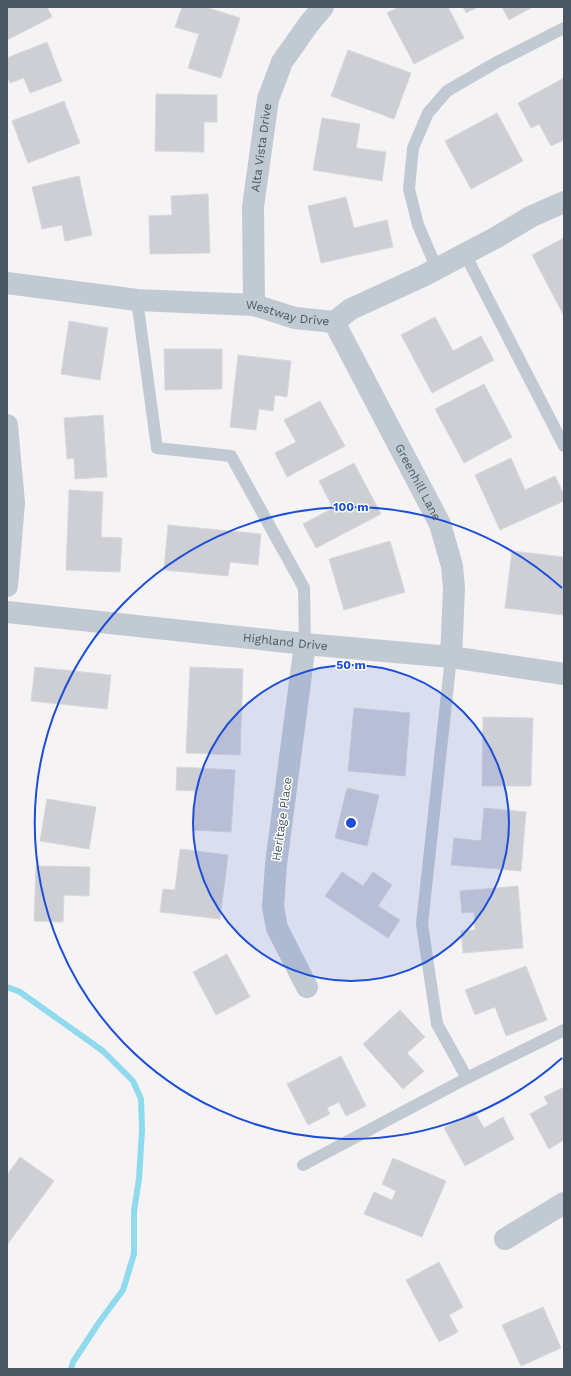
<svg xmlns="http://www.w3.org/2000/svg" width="571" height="1376" viewBox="0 0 571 1376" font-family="'Work Sans',sans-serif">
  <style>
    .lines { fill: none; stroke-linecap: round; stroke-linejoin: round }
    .stream { stroke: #90daee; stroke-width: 6 }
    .building { fill: #cdcfd5; stroke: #d7d9de }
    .service { stroke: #c1cad2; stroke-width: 12 }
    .minor { stroke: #c1cad2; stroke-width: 22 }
    .tertiary { stroke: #c1cad2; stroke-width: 22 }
    .ring { fill: none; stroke: #1d4ed8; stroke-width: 2 }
    .labels { text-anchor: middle; stroke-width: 3; stroke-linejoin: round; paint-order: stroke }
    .street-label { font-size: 12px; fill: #4a5661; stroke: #fff }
    .centre { fill: #1d4ed8; stroke: #fff; stroke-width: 2 }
    .ring-label { font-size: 12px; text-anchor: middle; font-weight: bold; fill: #1d4ed8; stroke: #fff; stroke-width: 3; stroke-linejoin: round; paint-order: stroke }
  </style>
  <rect width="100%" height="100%" fill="#f5f3f3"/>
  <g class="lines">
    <!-- stream -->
    <path class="stream" d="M7,987L20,992L103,1051L133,1081L141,1099L142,1130L139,1179L134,1211V1254L123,1290L100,1321L73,1362L71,1369"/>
  </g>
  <!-- building -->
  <path class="building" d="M7,7H47L52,17L7,40Z
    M182,7H205L240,18L221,78L188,68L199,34L175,27Z
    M399,7H448L464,38L414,64L387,13Z
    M463,7H478L466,13Z
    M502,7H531V8L509,20Z
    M47,42L62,81L30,93L24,78L10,83L7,76V58Z
    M348,50L411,73L394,119L331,96Z
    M564,78V140L551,146L539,124L531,128L518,103Z
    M156,94L217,95V122H204V152L155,151Z
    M64,101L80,143L28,163L12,121Z
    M497,113L523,161L471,189L445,141Z
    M322,118L360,124L356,148L386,152L382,181L313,170Z
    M79,176L92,235L65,241L62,225L42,229L32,187Z
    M208,194L210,253L150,254L149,216L172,215L171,196Z
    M346,197L354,228L387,220L393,247L321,263L308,206Z
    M564,238V316L532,255Z
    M435,317L453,351L481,336L494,360L432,393L401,335Z
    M69,321L108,328L100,380L61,374Z
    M164,349H222V389L165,390Z
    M238,355L291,361L287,397L275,395L273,411L259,409L256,430L230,427Z
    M484,384L512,437L464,463L435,409Z
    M320,401L345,446L287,477L275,453L296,442L284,420Z
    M103,415L107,477L75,479L74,458L67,459L64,418Z
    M511,458L525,490L555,476L564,495V501L500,530L475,475Z
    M354,463L381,514L316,548L303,524L333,508L319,481Z
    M69,490L103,492L101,537L122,538L120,572L66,570Z
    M168,525L261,534L258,565L230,562L228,576L164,570Z
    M390,541L405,592L344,610L329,559Z
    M512,551L564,557V615L505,608Z
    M35,667L111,675L107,709L31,701Z
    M190,667L243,669L240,755L186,753Z
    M354,708L410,713L405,776L348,771Z
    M483,717L533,718L531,786H482Z
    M177,767L235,770L231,832L193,830L195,791L176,790Z
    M347,788L379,795L367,846L335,838Z
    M47,799L96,807L89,849L40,841Z
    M484,808L526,812L521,871L451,865L454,838L481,841Z
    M180,849L228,855L220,919L160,912L163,889L175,890Z
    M36,866L90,867L89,896L64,895L63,922L34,921Z
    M342,872L363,886L373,872L392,885L378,906L400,920L388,938L325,896Z
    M518,886L523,948L463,953L461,931L475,930L474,912L462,913L460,891Z
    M227,954L250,997L216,1015L193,972Z
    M526,966L547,1020L506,1036L495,1007L475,1015L465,990Z
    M400,1010L425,1037L407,1053L424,1071L403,1089L363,1044Z
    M341,1056L366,1106L346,1116L339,1102L327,1108L330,1114L308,1125L287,1084Z
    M564,1087V1140L549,1149L530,1114L548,1104L544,1097Z
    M474,1111L484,1128L503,1117L514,1139L465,1166L444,1128Z
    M20,1157L54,1181L7,1245V1175Z
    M393,1158L446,1181L422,1237L364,1214L374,1192L392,1200L396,1191L382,1184Z
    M439,1262L463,1307L449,1315L458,1332L439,1342L406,1280Z
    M543,1307L561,1348L521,1366L502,1325Z"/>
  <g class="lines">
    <!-- service -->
    <path class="service" d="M465,254L564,446
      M437,269L418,225L409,189L413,148L428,113L447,91L497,62L564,28
      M137,300L157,448L231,456L304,588L305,644
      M467,1078L564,1030
      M303,1165L467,1078L437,1024L422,924L451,657"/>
    <!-- minor -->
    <g class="minor">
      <path id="s1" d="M7,283L137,300L254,305L295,318L334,322L351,309L423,276L497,237L530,217L564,202"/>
      <path id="s2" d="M254,305L253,207L268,99L282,62L308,25L323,7"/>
      <path id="s3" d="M334,322L440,524L452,566L454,589L451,657"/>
      <path d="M7,425L14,503L7,586"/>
      <path d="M305,644L276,864L273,907L277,928L307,987"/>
      <path d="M505,1239L564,1203"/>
    </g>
    <!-- tertiary -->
    <path class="tertiary" id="s4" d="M7,612L305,644L451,657L564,674"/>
  </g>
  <!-- distance rings -->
  <circle cx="351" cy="823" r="158" fill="#1d4ed8" fill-opacity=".12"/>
  <g class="ring">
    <circle cx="351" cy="823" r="158"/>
    <path d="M562 1058A316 316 0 1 1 562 588"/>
  </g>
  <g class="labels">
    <!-- street labels -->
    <g class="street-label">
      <text dy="4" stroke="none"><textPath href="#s2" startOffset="158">Alta Vista Drive</textPath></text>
      <text dy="4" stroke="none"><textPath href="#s1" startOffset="283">Westway Drive</textPath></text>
      <text dy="4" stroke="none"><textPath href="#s3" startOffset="181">Greenhill Lane</textPath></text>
      <text dy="4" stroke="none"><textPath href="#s4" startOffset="280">Highland Drive</textPath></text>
      <text transform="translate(282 819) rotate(-82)" y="4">Heritage Place</text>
    </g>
  </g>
  <circle cx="351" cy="823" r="6" class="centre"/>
  <g class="ring-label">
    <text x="351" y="511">100 m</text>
    <text x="351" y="669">50 m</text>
  </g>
  <!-- border -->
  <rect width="571" height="1376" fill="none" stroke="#4a5661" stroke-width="16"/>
</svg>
